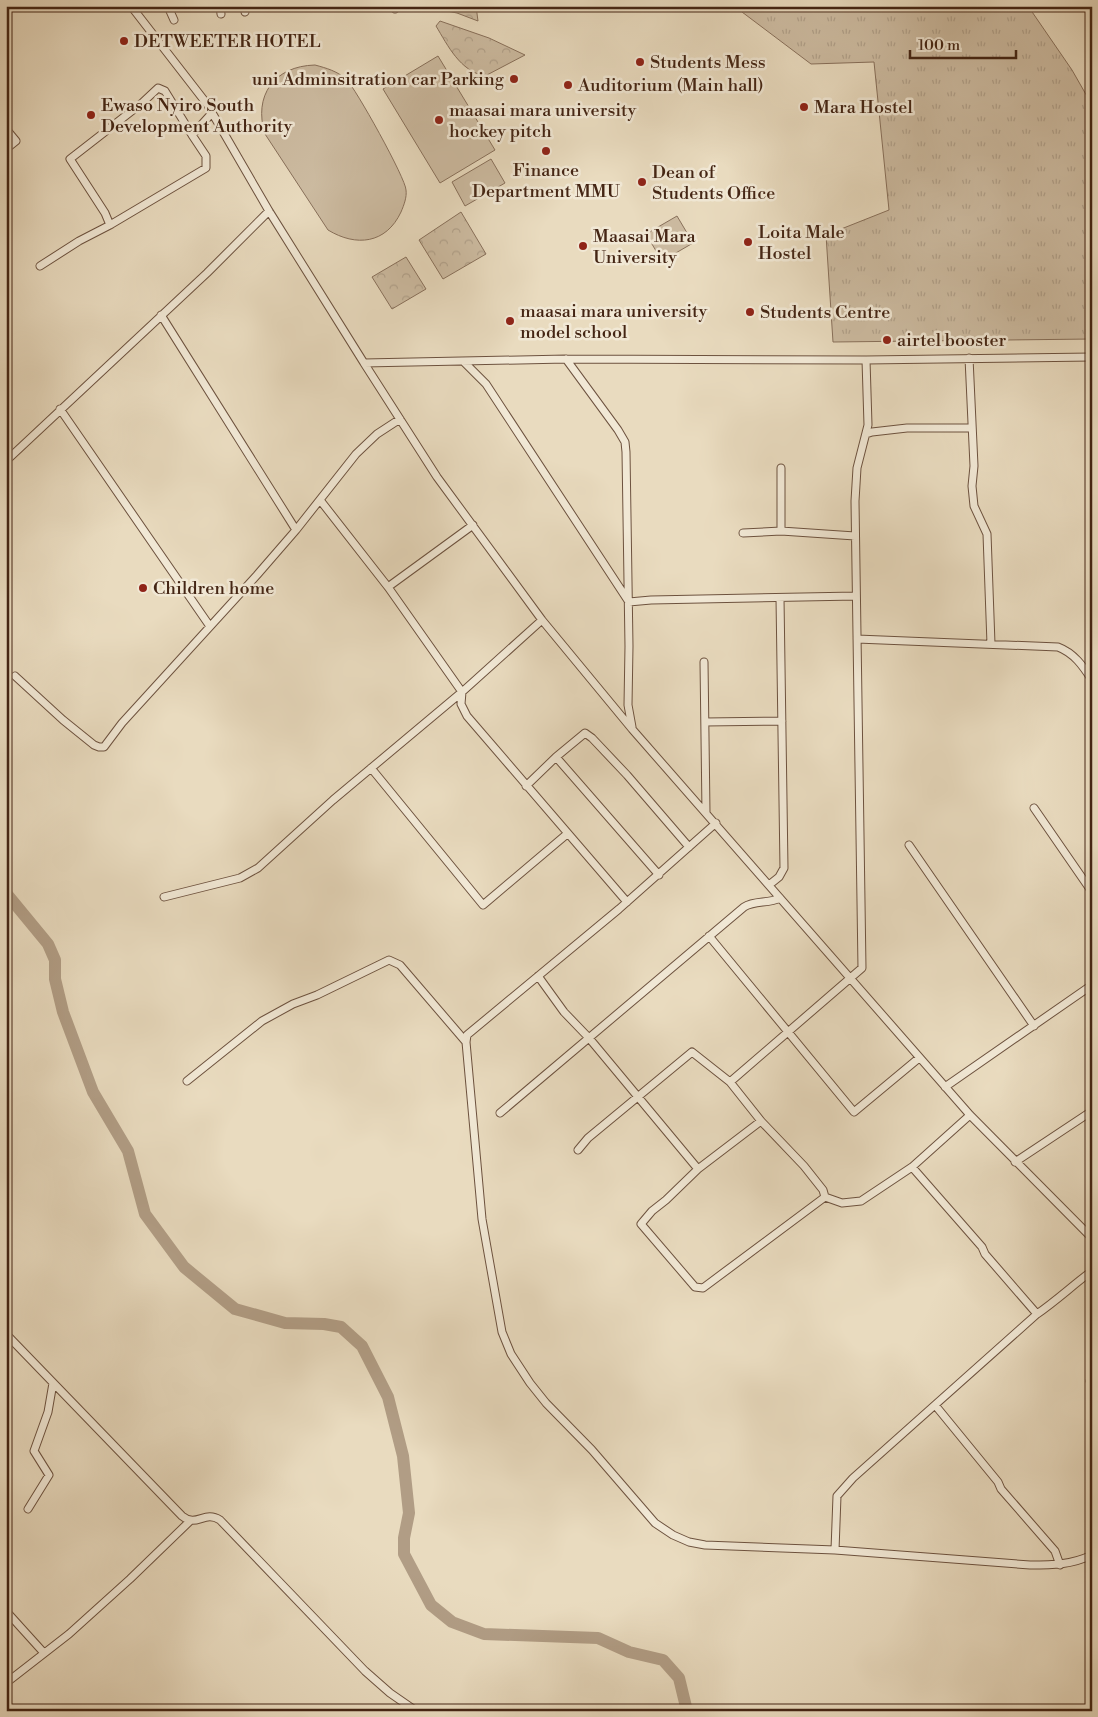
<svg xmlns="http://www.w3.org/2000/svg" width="1098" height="1717" viewBox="0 0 1098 1717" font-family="'Libre Bodoni',serif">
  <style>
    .grass { fill: url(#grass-tufts); stroke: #88705b }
    .park { fill: url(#park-crowns); stroke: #88705b }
    .garden { fill: #cdbca2; stroke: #88705b }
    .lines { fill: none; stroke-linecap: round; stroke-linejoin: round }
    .river { stroke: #b19d85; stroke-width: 12 }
    .minor-casing { stroke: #6d523f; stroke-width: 9 }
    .minor { stroke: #f1e8d5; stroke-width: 7 }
    .poi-dot { fill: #8f2418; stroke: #f1e8d5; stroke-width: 2 }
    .labels { text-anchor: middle; stroke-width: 5; stroke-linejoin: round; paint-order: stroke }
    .poi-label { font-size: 18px; fill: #442514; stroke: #f1e8d5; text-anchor: start }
  </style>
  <defs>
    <pattern id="grass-tufts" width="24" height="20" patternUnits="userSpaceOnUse" patternTransform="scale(1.25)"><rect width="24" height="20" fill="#cdbca2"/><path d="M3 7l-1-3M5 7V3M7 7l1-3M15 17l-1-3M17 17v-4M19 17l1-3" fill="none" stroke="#b1a18b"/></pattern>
    <pattern id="park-crowns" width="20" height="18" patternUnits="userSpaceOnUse" patternTransform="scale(1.25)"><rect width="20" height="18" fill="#cdbca2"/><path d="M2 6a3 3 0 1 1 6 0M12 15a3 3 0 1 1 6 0" fill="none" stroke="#b1a18b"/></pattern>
  </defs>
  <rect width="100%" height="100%" fill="#e9dbbf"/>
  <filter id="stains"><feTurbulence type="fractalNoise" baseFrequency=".004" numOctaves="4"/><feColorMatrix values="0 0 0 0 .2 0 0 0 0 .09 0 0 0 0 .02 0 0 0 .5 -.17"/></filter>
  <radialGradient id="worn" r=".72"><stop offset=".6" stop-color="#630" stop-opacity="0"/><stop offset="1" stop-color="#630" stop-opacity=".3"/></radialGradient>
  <!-- grass -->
  <path class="grass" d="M744,6H1028L1072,70L1092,105V339L833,342L826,235L889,210L874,62L811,64L742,12Z"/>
  <!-- park -->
  <path class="park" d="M421,6H476L478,21L457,13Z
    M440,21L489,38L525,55L485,76C460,71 448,46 436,26Z
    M461,212L486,254L443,279L419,240Z
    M406,257L426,289L392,309L372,277Z"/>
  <!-- garden -->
  <path class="garden" d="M438,56L495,150L440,183L383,89Z
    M315,65C326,68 337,71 346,79C355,87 406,179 406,190C407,197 404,205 401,212C386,244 356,247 328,230L265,134C253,96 274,66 315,65Z
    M491,159L505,183L465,206L452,182Z
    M677,216L693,243L662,261L646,234Z"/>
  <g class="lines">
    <!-- river -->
    <path class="river" d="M6,893L48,944L55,960V979L63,1012L93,1092L128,1151L145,1214L184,1267L235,1309L285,1323L324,1324L341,1327L362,1346L388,1397L403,1456L409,1513L404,1538V1554L431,1605L452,1622L484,1634L598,1638L629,1652L663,1660L679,1678L687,1711"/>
    <!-- minor casing -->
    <g class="minor-casing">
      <path id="minor" d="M131,6L207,104L269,211L364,363L566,359L866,360L1092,357
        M220,6L221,14
        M244,6L245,12
        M395,6V9
        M170,11L174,20
        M6,129L16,141L6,149
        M110,225L206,168V156L192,135
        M40,266L79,241L110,225L105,213L70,159L142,103L158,88L165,91L192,135L212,113
        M161,315L296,530
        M969,358L974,466L972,486L974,506L987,534L991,644
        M566,359L618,430L625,442L626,452L629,646L628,705L632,727
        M464,362L486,384L629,602L651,600L856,596
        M364,363L437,477L542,620L632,729L970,1115L1092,1238
        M60,409L209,625
        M866,434L872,432L907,428H972
        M6,461L207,273L269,211
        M320,500L388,587L462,692L461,704L467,716L627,902
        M781,531V468
        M743,533L781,531L855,536
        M388,587L473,525
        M857,639L1058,647C1074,653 1083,666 1092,680
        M704,662L706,812
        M15,676L63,720L94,745L99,747H104L122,723L257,575L296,530L356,454L377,434L400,419
        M705,722L782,721
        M556,757L659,875
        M371,768L483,905L567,834
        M526,786L556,757L585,733L592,738L627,775L689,847
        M1034,808L1092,892
        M716,823L619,909L467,1035L466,1042L482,1219L502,1332L511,1354L530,1383L546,1403L592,1450L655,1523L673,1535L689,1542L705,1545L835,1550L1030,1565C1052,1565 1071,1565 1092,1555
        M909,845L1034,1026
        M769,885L779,877L784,868L780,598
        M164,897L240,878L258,868L333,800L462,692L542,620
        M709,936L854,1112L919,1058
        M538,976L564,1012L589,1038L698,1169
        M187,1081L262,1021L293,1004L317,995L389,960L400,965L466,1042
        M730,1082L862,968L855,501L857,468L868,425L866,360
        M945,1087L1092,985
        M500,1113L744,907C755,900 768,904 780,898
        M761,1121L698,1169L666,1200L652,1211L641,1224L695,1287L703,1288L825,1197
        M578,1150L588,1138L692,1052L730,1082L761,1121L804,1166L823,1190L825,1197
        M1015,1162L1092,1111
        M912,1167L982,1247L985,1254L1037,1314
        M825,1197L842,1203L861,1201L912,1167L970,1115
        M6,1334L182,1516C197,1528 204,1510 220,1520L365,1671L390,1693L416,1711
        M1090,1381L1092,1378
        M935,1405L998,1482L1001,1489L1055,1551L1060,1565
        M28,1509L49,1475L34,1451L48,1412L53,1383
        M835,1550L837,1496L853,1478L1037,1314C1056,1301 1073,1285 1092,1271
        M6,1611L44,1653
        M6,1683L69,1634L130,1579L190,1521"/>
    </g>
    <!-- minor -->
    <use href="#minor" class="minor"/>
  </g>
  <!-- markers -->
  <g class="poi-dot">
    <circle cx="124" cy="41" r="5"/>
    <circle cx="640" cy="62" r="5"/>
    <circle cx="514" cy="79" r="5"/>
    <circle cx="568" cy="85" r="5"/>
    <circle cx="804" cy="107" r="5"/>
    <circle cx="91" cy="115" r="5"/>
    <circle cx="439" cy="120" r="5"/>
    <circle cx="546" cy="151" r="5"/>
    <circle cx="642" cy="182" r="5"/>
    <circle cx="748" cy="242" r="5"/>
    <circle cx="583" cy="246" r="5"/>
    <circle cx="750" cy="312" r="5"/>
    <circle cx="510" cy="321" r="5"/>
    <circle cx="887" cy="340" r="5"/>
    <circle cx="143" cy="588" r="5"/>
  </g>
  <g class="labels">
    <!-- poi labels -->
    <g class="poi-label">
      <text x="134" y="47">DETWEETER HOTEL</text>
      <text x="650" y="68">Students Mess</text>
      <text x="504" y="85" text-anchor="end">uni Adminsitration car Parking</text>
      <text x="578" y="91">Auditorium (Main hall)</text>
      <text x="101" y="111">Ewaso Nyiro South<tspan x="101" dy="21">Development Authority</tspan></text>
      <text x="814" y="113">Mara Hostel</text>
      <text x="449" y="116">maasai mara university<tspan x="449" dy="21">hockey pitch</tspan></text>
      <text x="546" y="176" text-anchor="middle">Finance<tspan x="546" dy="21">Department MMU</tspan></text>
      <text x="652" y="178">Dean of<tspan x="652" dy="21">Students Office</tspan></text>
      <text x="758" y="238">Loita Male<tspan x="758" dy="21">Hostel</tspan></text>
      <text x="593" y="242">Maasai Mara<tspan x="593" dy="21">University</tspan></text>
      <text x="520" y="317">maasai mara university<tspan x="520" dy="21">model school</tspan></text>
      <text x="760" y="318">Students Centre</text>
      <text x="897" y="346">airtel booster</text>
      <text x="153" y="594">Children home</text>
    </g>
  </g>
  <!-- margin -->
  <rect width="1098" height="1717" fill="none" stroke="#e9dbbf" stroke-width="25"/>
  <rect x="8" y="8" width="1083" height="1702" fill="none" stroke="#442514" stroke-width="2.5"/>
  <rect x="12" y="12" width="1073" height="1692" fill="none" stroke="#442514"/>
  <!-- scale -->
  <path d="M910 50v8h106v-8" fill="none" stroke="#442514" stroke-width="2.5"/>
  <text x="918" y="50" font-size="15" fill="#442514" stroke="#f1e8d5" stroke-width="4" paint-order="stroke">100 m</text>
  <rect width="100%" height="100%" filter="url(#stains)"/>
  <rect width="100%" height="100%" fill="url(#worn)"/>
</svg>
